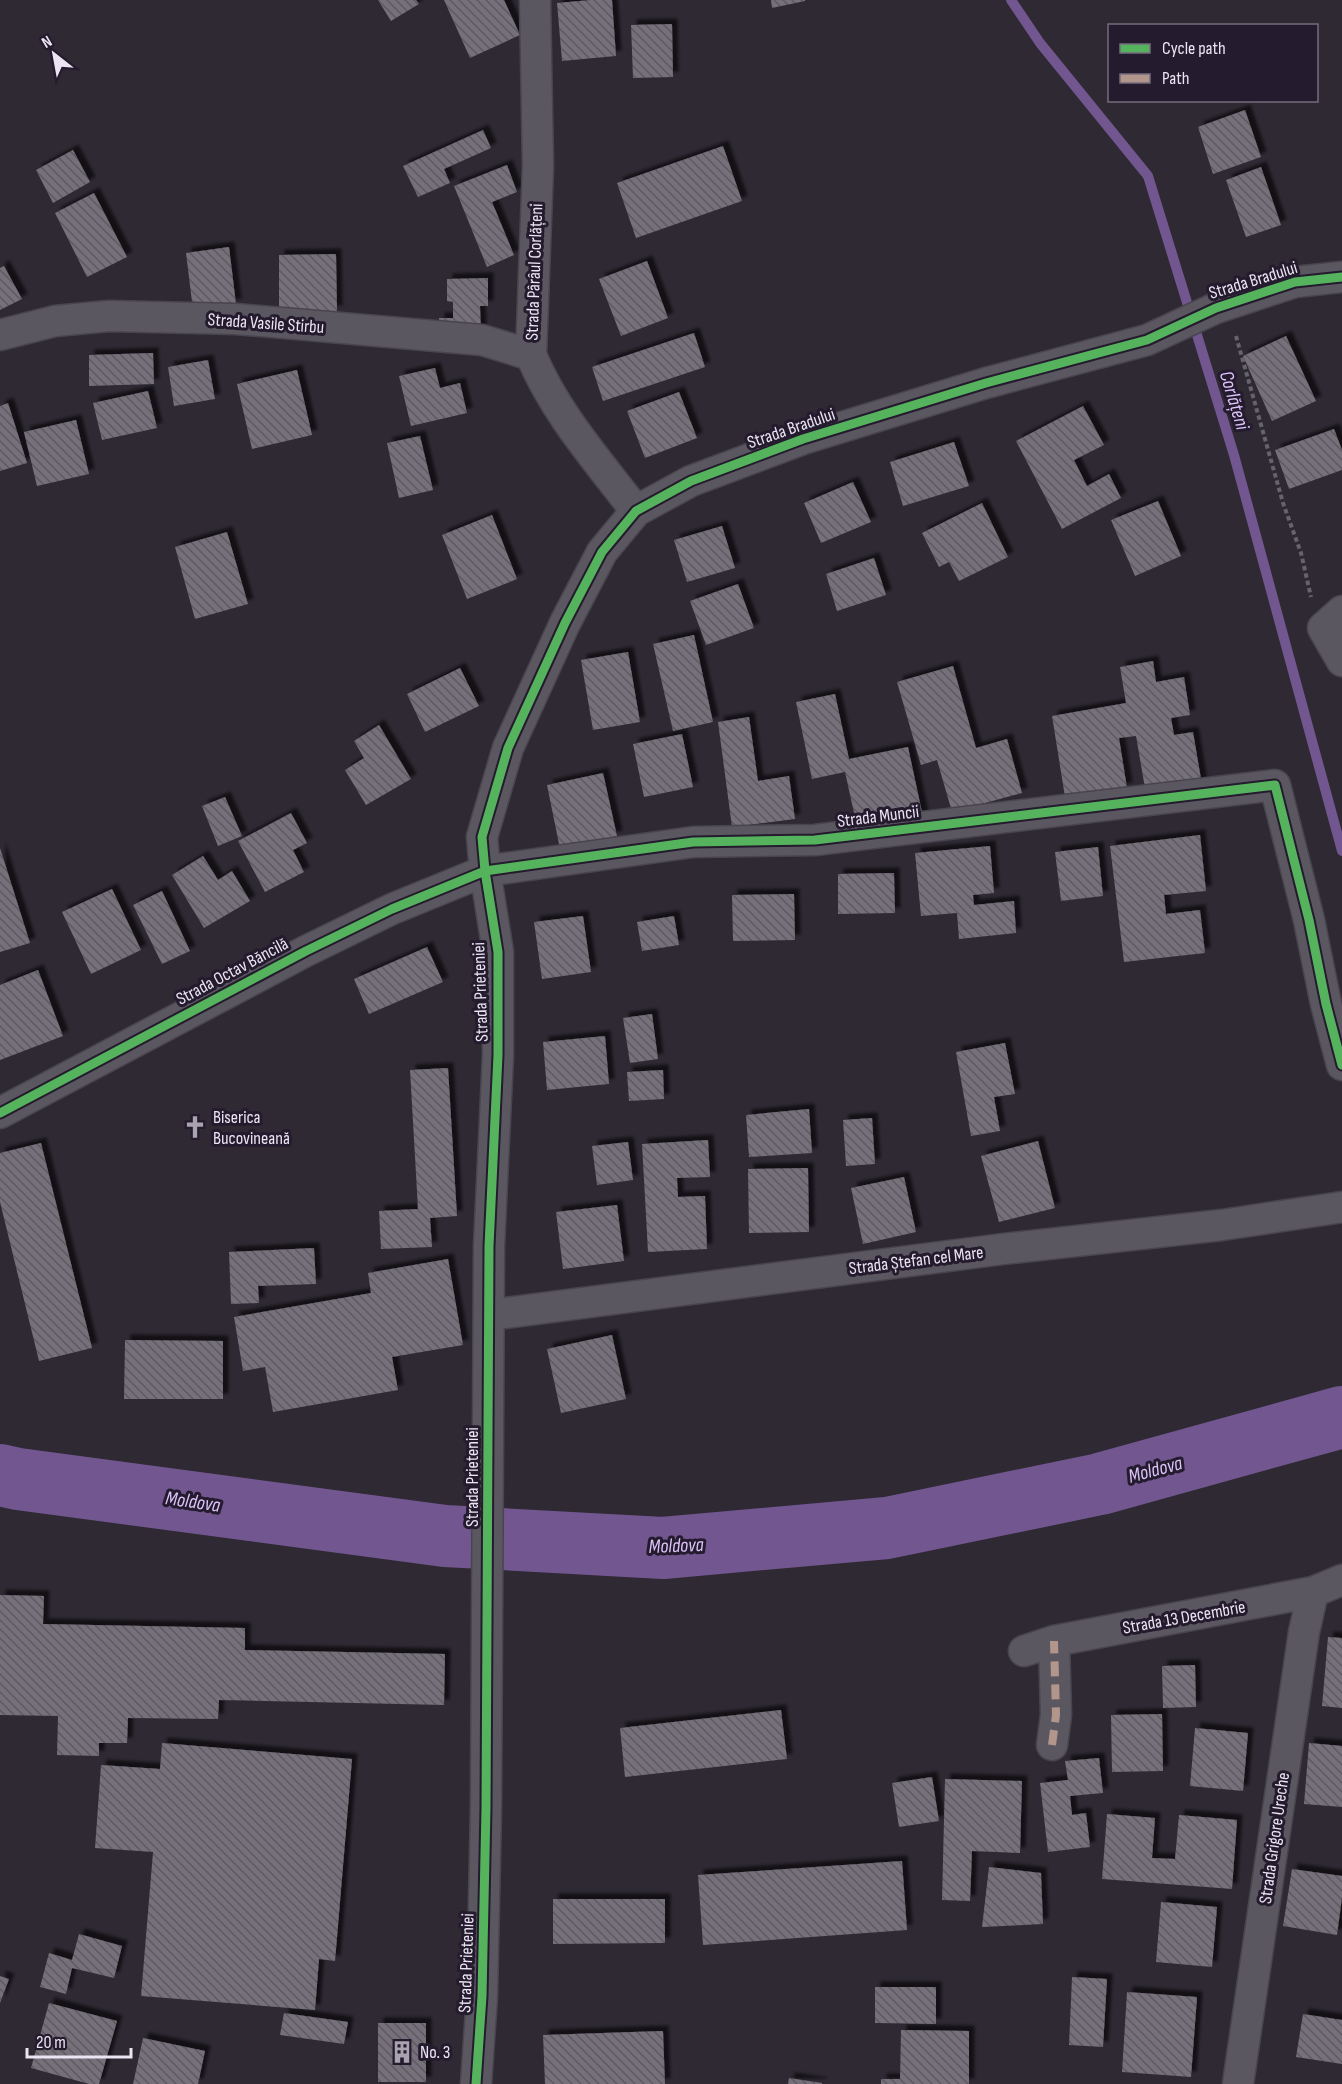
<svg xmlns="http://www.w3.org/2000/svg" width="1342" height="2084" viewBox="0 0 1342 2084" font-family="'Sofia Sans Condensed',sans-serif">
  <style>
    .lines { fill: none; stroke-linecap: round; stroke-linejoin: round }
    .stream { stroke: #72568f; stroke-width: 10 }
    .river { stroke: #72568f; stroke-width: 62 }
    .building { fill: url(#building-back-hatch); filter: url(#shadow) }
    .minor-casing { stroke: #49454e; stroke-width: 33 }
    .path { stroke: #66636a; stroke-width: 4; stroke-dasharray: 4.5 3; stroke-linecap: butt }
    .minor { stroke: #5b5760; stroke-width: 30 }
    .quiet { stroke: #b2968c; stroke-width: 8; stroke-dasharray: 15 8; stroke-linecap: butt }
    .cycleway-casing { stroke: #241b2e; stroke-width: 13 }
    .cycleway { stroke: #56b35d; stroke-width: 9 }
    .labels { text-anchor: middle; stroke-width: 6; stroke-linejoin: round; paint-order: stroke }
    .street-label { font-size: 18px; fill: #ebe5f3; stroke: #241b2e }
    .poi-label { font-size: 18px; fill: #ebe5f3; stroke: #241b2e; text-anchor: start }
    .water-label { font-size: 20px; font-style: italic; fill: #dcc3f9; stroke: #241b2e }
  </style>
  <defs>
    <pattern id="building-back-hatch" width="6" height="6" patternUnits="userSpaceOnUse" patternTransform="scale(1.5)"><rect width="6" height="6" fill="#746f79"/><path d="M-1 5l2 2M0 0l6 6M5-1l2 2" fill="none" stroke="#5d5a61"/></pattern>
    <filter id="shadow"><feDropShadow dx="5.5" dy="-5.5" stdDeviation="1.5" flood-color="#0009"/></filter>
  </defs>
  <rect width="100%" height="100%" fill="#2e2933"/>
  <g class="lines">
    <!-- stream -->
    <path class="stream" d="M1011,0L1040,43L1148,176L1234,455L1342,851"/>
    <!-- river -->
    <path class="river" d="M0,1475L18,1479L445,1536L663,1548L887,1528L1100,1484L1342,1417"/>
  </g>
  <!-- building -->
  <path class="building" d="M378,0H416L419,4L391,21Z
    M444,0H504L520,35L470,58Z
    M591,0H612L616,56L562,61L557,3Z
    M771,0H805V1L772,8Z
    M672,24L673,77L633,78L631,25Z
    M1245,110L1261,157L1213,174L1198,127Z
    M483,130L491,148L444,169L450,183L418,197L403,166Z
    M723,146L742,201L636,238L617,183Z
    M73,150L90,182L53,203L36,170Z
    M507,165L517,192L492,202L514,255L487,267L454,186Z
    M1261,167L1281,225L1246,237L1226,180Z
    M94,193L127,257L87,277L55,213Z
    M229,247L236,304L193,310L186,253Z
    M336,254L337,311L279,312V255Z
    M647,261L668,318L621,336L599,279Z
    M4,266L22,299L0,310V268Z
    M488,278V306H480L481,333L440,334L439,318H453V302L447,301V279Z
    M694,333L705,367L603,401L592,367Z
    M1286,336L1316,401L1272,421L1243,356Z
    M153,353L154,384L89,386V355Z
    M208,360L215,399L174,406L168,367Z
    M435,368L440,388L460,383L467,413L411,426L399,376Z
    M297,370L312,435L252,449L237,384Z
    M148,391L157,428L102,440L93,403Z
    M679,392L697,438L645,458L627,411Z
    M8,403L27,463L0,471V406Z
    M1083,406L1104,445L1074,460L1087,486L1109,474L1121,498L1062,529L1016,441Z
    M76,420L89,474L37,486L24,432Z
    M1334,429L1342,450V470L1289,489L1275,450Z
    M420,436L433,490L399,498L387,443Z
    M954,442L969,486L903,506L890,462Z
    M853,482L871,522L821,543L804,503Z
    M1158,501L1181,556L1135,576L1111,520Z
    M982,503L1008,557L959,581L949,562L939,567L922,533Z
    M492,515L517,579L467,599L442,535Z
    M722,526L735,568L687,582L674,540Z
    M227,532L248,604L195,619L175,547Z
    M874,558L886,595L837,611L826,574Z
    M738,584L754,628L706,645L690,601Z
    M694,635L713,722L673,731L653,644Z
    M628,652L640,722L593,730L581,660Z
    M1153,661L1156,682L1184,677L1190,715L1171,718L1174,735L1193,732L1202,785L1146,794L1136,736L1119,738L1127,788L1065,797L1052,716L1126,703L1120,667Z
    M953,666L976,748L1007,739L1022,793L952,812L937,760L921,765L897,682Z
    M460,668L479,706L425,732L407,694Z
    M835,694L849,759L908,747L923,817L858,831L845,772L812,779L796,702Z
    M749,717L758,781L789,776L795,819L732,827L718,722Z
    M379,725L411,779L366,805L345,770L364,758L354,741Z
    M682,734L693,787L644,797L633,744Z
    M603,773L617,836L560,849L547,785Z
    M225,797L242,836L218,846L202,806Z
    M291,813L307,843L293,850L304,872L265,892L238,841Z
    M1200,835L1206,891L1164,895L1166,914L1200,910L1205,953L1124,962L1110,846Z
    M990,846L994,893L973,895L974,905L1014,901L1016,933L959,939L957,913L921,916L915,853Z
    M1098,847L1103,896L1061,901L1055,852Z
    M0,848L30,943L0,952Z
    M203,856L218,880L232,871L250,901L204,928L172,875Z
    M894,873L895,913L838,914V874Z
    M112,889L141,950L91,974L62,912Z
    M162,891L190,951L162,964L133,905Z
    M794,894L795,940L733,941L732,895Z
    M583,916L591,972L542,979L534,922Z
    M674,916L679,945L642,951L637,922Z
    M427,947L443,982L369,1014L354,979Z
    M38,970L63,1036L0,1060V985Z
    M652,1014L658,1059L630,1063L623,1018Z
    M605,1036L609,1084L547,1090L543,1042Z
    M1005,1043L1015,1094L994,1097L1000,1131L971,1136L956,1052Z
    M448,1068L457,1216L430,1218L432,1247L381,1249L379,1211L418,1209L410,1070Z
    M663,1070L664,1099L629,1101L627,1072Z
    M809,1109L812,1153L749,1157L746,1115Z
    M872,1118L875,1164L846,1166L843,1120Z
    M708,1140L710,1177L677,1178L678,1197L705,1196L707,1249L648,1252L642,1144Z
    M1038,1141L1055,1208L999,1222L981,1156Z
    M628,1142L633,1180L597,1185L592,1146Z
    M41,1143L92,1348L39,1361L0,1202V1153Z
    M808,1168L809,1232L749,1233L748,1169Z
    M904,1177L916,1232L863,1244L851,1188Z
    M617,1205L624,1261L563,1269L556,1212Z
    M314,1248L316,1284L258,1286L259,1303L231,1304L229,1252Z
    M448,1259L463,1345L392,1357L398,1390L273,1412L265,1367L243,1371L234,1317L371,1293L368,1273Z
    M612,1335L626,1399L561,1413L547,1349Z
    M125,1340L223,1341V1399H124Z
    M0,1595L44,1596L43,1624L245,1628V1650L445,1654L444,1705L219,1700L218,1719L128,1718L127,1743H99V1756L57,1755L58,1716L0,1715Z
    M1328,1637L1342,1638V1708L1322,1706Z
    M1195,1665L1196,1707L1163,1708L1162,1666Z
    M781,1710L787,1759L625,1777L620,1728Z
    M1162,1714L1163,1771L1112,1772L1111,1715Z
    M1195,1728L1248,1733L1243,1791L1190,1786Z
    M162,1743L352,1759L335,1961L319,1959L315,2010L141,1996L153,1852L95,1848L101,1765L160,1769Z
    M1309,1743L1342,1746V1807L1304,1804Z
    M1099,1758L1103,1793L1070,1796L1072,1815L1086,1813L1090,1847L1048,1852L1040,1783L1068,1780L1065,1761Z
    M932,1777L939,1821L899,1827L892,1783Z
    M945,1779L1022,1781L1020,1853L972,1851L970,1901L942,1900Z
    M1107,1814L1155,1818L1152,1858L1175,1859L1179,1815L1237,1820L1232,1889L1102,1879Z
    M902,1861L907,1930L703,1945L698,1875Z
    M989,1867L1041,1873L1043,1924L982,1927Z
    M1292,1869L1342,1876V1897L1337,1935L1283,1926Z
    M553,1899H665V1943L553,1944Z
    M1161,1902L1217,1907L1212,1967L1156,1962Z
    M79,1934L122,1946L114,1978L72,1968L66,1994L40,1987L49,1953L72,1960Z
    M0,1976L9,1979L0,2003Z
    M1072,1977L1107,1979L1103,2047L1069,2045Z
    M875,1987H936V2024L875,2023Z
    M1127,1992L1197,1997L1191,2077L1122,2072Z
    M49,2003L117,2021L99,2084H89L31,2068Z
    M284,2013L348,2022L344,2044L280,2035Z
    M1303,2014L1342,2020V2064L1296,2057Z
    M378,2023H426V2082H378Z
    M901,2030L969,2031V2084H881V2079H900Z
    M663,2031L665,2084H545L543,2035Z
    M143,2038L205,2051L198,2084H133Z
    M789,2078L822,2083V2084H788Z"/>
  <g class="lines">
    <!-- minor casing -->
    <g class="minor-casing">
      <path id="minor" d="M535,0L538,166L531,355C555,413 598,461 636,511
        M0,335L55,321L109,316L236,319L482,340L531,355
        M1342,611L1323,628L1342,661
        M0,1113L306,951L392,909L485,871L693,842L815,840L1275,785L1309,920L1326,1004L1342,1065
        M489,1315L1003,1249L1222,1225L1342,1207
        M1024,1651L1054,1641L1313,1592L1342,1580
        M1052,1745L1056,1715L1054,1641
        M476,2084L482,1996L486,1808L489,1246L498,1055V952L485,871L482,837L508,748L565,623L602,552L636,511L691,481L803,439L986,383L1147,340L1216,308L1295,282L1342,277
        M1238,2084L1304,1632L1313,1592"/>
    </g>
    <!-- path -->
    <path class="path" d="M1236,336L1283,503L1301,553L1311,597"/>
    <!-- minor -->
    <use href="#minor" class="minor"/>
    <!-- quiet -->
    <path class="quiet" d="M1052,1745L1056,1715L1054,1641"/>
    <!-- cycleway casing -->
    <g class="cycleway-casing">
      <path id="cycleway" d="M0,1113L306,951L392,909L485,871L693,842L815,840L1275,785L1309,920L1326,1004L1342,1065
        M476,2084L482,1996L486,1808L489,1246L498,1055V952L485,871L482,837L508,748L565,623L602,552L636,511L691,481L803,439L986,383L1147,340L1216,308L1295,282L1342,277"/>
    </g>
    <!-- cycleway -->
    <use href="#cycleway" class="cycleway"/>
  </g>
  <!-- icons -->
  <defs>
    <g id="church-bare" transform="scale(1.8)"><path d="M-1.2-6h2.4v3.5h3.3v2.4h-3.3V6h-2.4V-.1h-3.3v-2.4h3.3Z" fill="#a9a3b0" stroke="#241b2e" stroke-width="2.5" paint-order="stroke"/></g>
    <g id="building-bare" transform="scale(1.8)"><path d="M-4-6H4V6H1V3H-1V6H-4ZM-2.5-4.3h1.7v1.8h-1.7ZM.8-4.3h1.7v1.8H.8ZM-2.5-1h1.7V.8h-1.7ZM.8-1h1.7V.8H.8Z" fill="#a9a3b0" stroke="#241b2e" stroke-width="2.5" paint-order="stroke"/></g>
  </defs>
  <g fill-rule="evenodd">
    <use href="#church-bare" x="195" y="1127"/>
    <use href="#building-bare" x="402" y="2052"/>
  </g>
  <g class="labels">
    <!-- street labels -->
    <g class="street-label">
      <text transform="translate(534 272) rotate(-88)" y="6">Strada Pârâul Corlățeni</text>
      <text transform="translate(1253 280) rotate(-17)" y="6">Strada Bradului</text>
      <text transform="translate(266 323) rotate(4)" y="6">Strada Vasile Stirbu</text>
      <text transform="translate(791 428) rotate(-19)" y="6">Strada Bradului</text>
      <text transform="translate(878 816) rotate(-7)" y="6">Strada Muncii</text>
      <text transform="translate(232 971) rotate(-28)" y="6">Strada Octav Băncilă</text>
      <text transform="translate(480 992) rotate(-92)" y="6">Strada Prieteniei</text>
      <text transform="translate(916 1260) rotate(-7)" y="6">Strada Ștefan cel Mare</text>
      <text transform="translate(472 1477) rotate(-90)" y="6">Strada Prieteniei</text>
      <text transform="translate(1184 1617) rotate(-10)" y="6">Strada 13 Decembrie</text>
      <text transform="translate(1274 1838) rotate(-82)" y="6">Strada Grigore Ureche</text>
      <text transform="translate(466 1963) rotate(-88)" y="6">Strada Prieteniei</text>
    </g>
    <!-- poi labels -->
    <g class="poi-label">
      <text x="213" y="1123">Biserica<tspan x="213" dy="21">Bucovineană</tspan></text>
      <text x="420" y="2058">No. 3</text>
    </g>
    <!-- water labels -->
    <g class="water-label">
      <text transform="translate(1235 400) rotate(73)" y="7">Corlățeni</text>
      <text transform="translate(1155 1469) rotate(-15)" y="7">Moldova</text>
      <text transform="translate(193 1501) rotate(8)" y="7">Moldova</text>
      <text transform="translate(676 1545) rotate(-2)" y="7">Moldova</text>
    </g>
  </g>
  <!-- legend -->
  <rect x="1108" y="24" width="210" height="78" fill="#241b2e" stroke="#746c7d" stroke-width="1.5"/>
  <rect x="1120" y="44" width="30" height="9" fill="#56b35d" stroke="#746c7d" stroke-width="1.5"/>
  <text x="1162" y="54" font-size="18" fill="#ebe5f3">Cycle path</text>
  <rect x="1120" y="74" width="30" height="9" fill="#b2968c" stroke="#746c7d" stroke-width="1.5"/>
  <text x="1162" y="84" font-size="18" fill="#ebe5f3">Path</text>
  <!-- north arrow -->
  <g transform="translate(54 54) rotate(329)" stroke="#241b2e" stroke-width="4.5" paint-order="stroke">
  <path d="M0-4.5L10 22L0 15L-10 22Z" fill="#ebe5f3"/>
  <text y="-9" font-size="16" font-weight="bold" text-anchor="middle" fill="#ebe5f3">N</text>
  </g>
  <!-- scale -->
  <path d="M27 2048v9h104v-9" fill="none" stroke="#ebe5f3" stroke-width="3"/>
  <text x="36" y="2048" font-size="18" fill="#ebe5f3" stroke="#241b2e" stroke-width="4.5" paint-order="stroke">20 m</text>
</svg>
